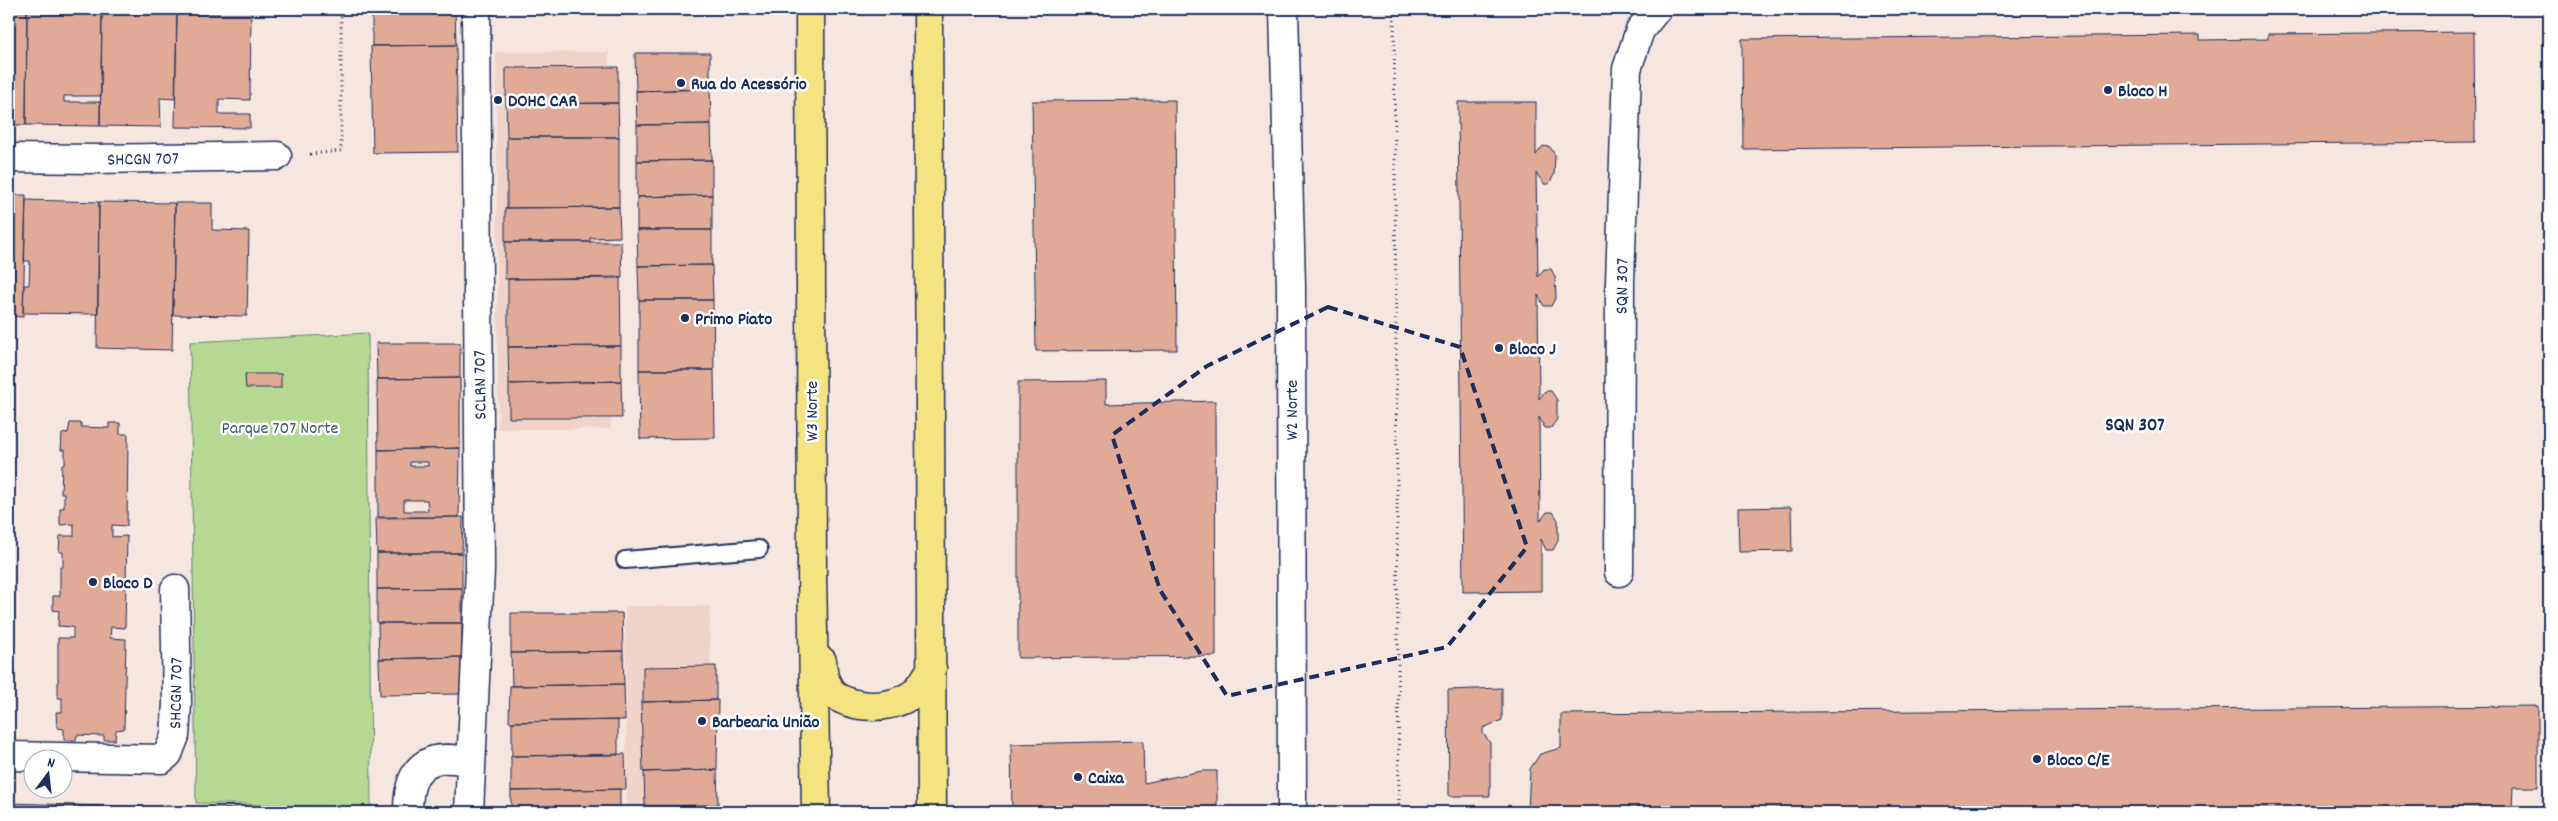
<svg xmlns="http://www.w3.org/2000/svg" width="2558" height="821" viewBox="0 0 2558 821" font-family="Dekko,sans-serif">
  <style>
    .built { fill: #f0d4ca }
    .green { fill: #b5d892; stroke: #688478 }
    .building { fill: #e1aa97; stroke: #1b2f5e; fill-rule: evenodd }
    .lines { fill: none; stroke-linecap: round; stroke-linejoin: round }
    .lane-casing { stroke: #1b2f5e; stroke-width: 20 }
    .street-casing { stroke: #1b2f5e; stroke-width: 31 }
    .secondary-casing { stroke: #1b2f5e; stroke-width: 31 }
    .primary-casing { stroke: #1b2f5e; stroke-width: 31 }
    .path { stroke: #1b2f5e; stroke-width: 3; stroke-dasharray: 1 4; stroke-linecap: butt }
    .lane { stroke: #fff; stroke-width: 16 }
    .street { stroke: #fff; stroke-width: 28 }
    .secondary { stroke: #fff; stroke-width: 28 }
    .primary { stroke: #f5e382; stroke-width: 28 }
    .marked { fill: none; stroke: #1b2f5e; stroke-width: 4; stroke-dasharray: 10 6; stroke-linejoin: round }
    .poi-dot { fill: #1b2f5e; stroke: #fff; stroke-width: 2 }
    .labels { text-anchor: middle; stroke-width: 5; stroke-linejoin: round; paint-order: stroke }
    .poi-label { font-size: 18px; font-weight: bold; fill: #1b2f5e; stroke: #fff; text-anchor: start }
    .street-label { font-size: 18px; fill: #1b2f5e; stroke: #fff }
    .park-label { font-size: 18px; fill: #42596b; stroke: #fff }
    .neighbourhood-label { font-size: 19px; font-weight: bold; fill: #1b2f5e; stroke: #fff }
  </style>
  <rect width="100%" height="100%" fill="#f6e6e0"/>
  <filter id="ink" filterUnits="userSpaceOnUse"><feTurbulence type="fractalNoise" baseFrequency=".02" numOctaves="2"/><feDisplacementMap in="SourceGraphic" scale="10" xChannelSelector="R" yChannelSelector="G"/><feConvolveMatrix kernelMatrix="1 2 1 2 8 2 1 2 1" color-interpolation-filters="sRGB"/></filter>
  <g filter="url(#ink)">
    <!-- built -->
    <path class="built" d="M496,52H609L611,429H498Z
      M625,606H710L711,812H627Z"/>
    <!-- green -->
    <path class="green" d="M368,333L371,808L196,803L190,342Z"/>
    <!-- building -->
    <path class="building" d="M372,9H455L456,45L372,46Z
      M9,11H27L26,125H9Z
      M27,11L102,13L101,96H64V102H100V126L26,125Z
      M102,13L177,14L175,99L160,98L161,127L100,126Z
      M177,14H251L250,100L219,99V114H250V128L175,127Z
      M2474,32L2475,142L1743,149L1742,39L2200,35V40L2268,39V34Z
      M456,45L458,152L373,153L371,46Z
      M635,53H710V89L636,91Z
      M618,67V103L506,104V68Z
      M710,89L711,124L637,125L636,91Z
      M1175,100L1177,350L1036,351L1032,101Z
      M1458,102H1536V155L1543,146L1550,147L1555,155L1554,175L1549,184H1544L1536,173L1538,277L1544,269H1551L1555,277L1556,297L1551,306H1544L1538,295L1539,399L1545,391H1551L1557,400V419L1551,428H1545L1539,417L1540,521L1547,512H1553L1558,520V541L1553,550H1546L1541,539V591L1463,592Z
      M618,103L619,137H507L506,104Z
      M711,124L712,160L637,161V125Z
      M507,137H619V207L507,208Z
      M712,160V195L637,197V161Z
      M9,195H26L23,317L9,316Z
      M712,195V230H637V197Z
      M26,200L99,202L98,314L23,313L24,285H29L30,261H24Z
      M99,202L175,203L172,350L97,348Z
      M175,203H212V230L249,231L247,316L173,315Z
      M619,207L620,237L590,238V242H505V208Z
      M637,230H712V265L638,266Z
      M505,242H621L622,278L505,279Z
      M712,265L713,300H639L638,266Z
      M620,277L621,346L508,347V279Z
      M639,300H713L714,370H639Z
      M376,343H460V378L377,379Z
      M621,346V381L509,384L508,347Z
      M639,370H714L715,438L640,439Z
      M245,374H281V388H246Z
      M460,378V448L378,450L377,379Z
      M621,381L622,418H509V384Z
      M1106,381V404L1215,401L1216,656L1018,658V382Z
      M70,423H81V427L109,428V423H120V434H128L127,526L112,525V537L127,536L125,628L111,627L110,638L126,639L124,729L116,730L115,740H104V736L77,735L76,740H64V729L57,728L56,712H62V698H58V638H73V627L58,626L59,611L53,610V596H60V567H63V552H59L60,536H74V524L60,525V508H64V493H61L62,464H65V450H61L62,434L68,433Z
      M460,448L459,517H378V450ZM410,462H428V466H410ZM404,500H427L428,511H404Z
      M1791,507L1792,551L1739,552L1738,508Z
      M463,517L462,553H377L376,518Z
      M377,553H462V588L377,589Z
      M462,588V623H377V589Z
      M511,613H622L623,651L511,653Z
      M378,623H462V657L379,659Z
      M623,651L624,684L512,686L511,653Z
      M462,657V694L380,695L379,659Z
      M716,666V700L643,702V667Z
      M624,684L625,720L509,722L510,686Z
      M1502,688V720L1483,728V733L1490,743V796H1449L1448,690Z
      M718,700L717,770L643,772L641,702Z
      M2538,706V787H2513L2512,810L2503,812H1528L1530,769L1540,754L1561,748V714Z
      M618,720V755L512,756V722Z
      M1143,741L1144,783L1202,771H1217V812H1012L1011,744Z
      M625,754L626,789L511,791V756Z
      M717,770L718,805L645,806L644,772Z
      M620,789V812H511V791Z
      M9,803L75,805V812H9Z
      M75,805L138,807V812H75Z
      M718,805V812H684V806Z
      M645,806H677V812H645Z
      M138,807L199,808V812H138Z
      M199,808L261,809V812H199Z"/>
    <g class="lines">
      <!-- lane casing -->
      <g class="lane-casing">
        <path id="lane" d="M625,560L759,549"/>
      </g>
      <!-- street casing -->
      <g class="street-casing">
        <path id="street" d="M9,158L95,159L277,156
          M1619,572L1620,282L1627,69L1640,30L1657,9
          M9,756L162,759L168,754L175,736L177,704L175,589"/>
      </g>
      <!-- secondary casing -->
      <g class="secondary-casing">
        <path id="secondary" d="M1284,9L1291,287L1292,812
          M408,812C408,791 411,767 435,760C445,757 460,760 471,761
          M469,812L480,569L476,9"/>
      </g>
      <!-- primary casing -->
      <g class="primary-casing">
        <path id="primary" d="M810,9L812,570L816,812
          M928,9L932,812
          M822,661L824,678L832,694C854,709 887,710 910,696C920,690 926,677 932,668"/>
      </g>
      <!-- path -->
      <path class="path" d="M1394,9L1399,812
        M310,154L341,151V9"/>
      <!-- lane -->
      <use href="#lane" class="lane"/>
      <!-- street -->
      <use href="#street" class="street"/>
      <!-- secondary -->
      <use href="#secondary" class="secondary"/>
      <!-- primary -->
      <use href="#primary" class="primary"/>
    </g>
  </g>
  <!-- marked area -->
  <path class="marked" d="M1328,307L1460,347L1527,547L1447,647L1227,696L1160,590L1112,435L1207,366Z"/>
  <!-- markers -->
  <g class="poi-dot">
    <circle cx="681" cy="83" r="5"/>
    <circle cx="2108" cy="90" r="5"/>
    <circle cx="498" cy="100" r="5"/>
    <circle cx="685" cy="318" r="5"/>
    <circle cx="1499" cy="348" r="5"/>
    <circle cx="93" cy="582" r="5"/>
    <circle cx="702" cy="721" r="5"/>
    <circle cx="2037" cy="759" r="5"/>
    <circle cx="1078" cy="777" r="5"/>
  </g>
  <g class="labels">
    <!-- poi labels -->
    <g class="poi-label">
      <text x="691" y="89">Rua do Acessório</text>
      <text x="2118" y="96">Bloco H</text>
      <text x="508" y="106">DOHC CAR</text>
      <text x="695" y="324">Primo Piato</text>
      <text x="1509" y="354">Bloco J</text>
      <text x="103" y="588">Bloco D</text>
      <text x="712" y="727">Barbearia União</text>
      <text x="2047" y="765">Bloco C/E</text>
      <text x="1088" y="783">Caixa</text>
    </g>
    <!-- street labels -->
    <g class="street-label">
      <text transform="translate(143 158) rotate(-1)" y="6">SHCGN 707</text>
      <text transform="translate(1621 286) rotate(-89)" y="6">SQN 307</text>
      <text transform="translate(479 385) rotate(-91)" y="6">SCLRN 707</text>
      <text transform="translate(1291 410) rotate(-90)" y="6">W2 Norte</text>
      <text transform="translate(811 411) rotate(-90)" y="6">W3 Norte</text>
      <text transform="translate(175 693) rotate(-89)" y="6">SHCGN 707</text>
    </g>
    <!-- park labels -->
    <g class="park-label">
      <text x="280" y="433">Parque 707 Norte</text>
    </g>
    <!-- neighbourhood labels -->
    <g class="neighbourhood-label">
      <text x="2135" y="430">SQN 307</text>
    </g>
  </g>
  <!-- margin -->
  <rect width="2558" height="821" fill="none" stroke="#fff" stroke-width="30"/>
  <rect x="15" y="15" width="2528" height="791" fill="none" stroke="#1b2f5e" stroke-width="2" filter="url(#ink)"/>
  <!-- north arrow -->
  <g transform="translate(48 774) rotate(15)"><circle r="24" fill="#ffffff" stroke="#a4acbf"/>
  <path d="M0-4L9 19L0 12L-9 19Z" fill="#1b2f5e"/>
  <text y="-8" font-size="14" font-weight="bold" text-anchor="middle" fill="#1b2f5e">N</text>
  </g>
</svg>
